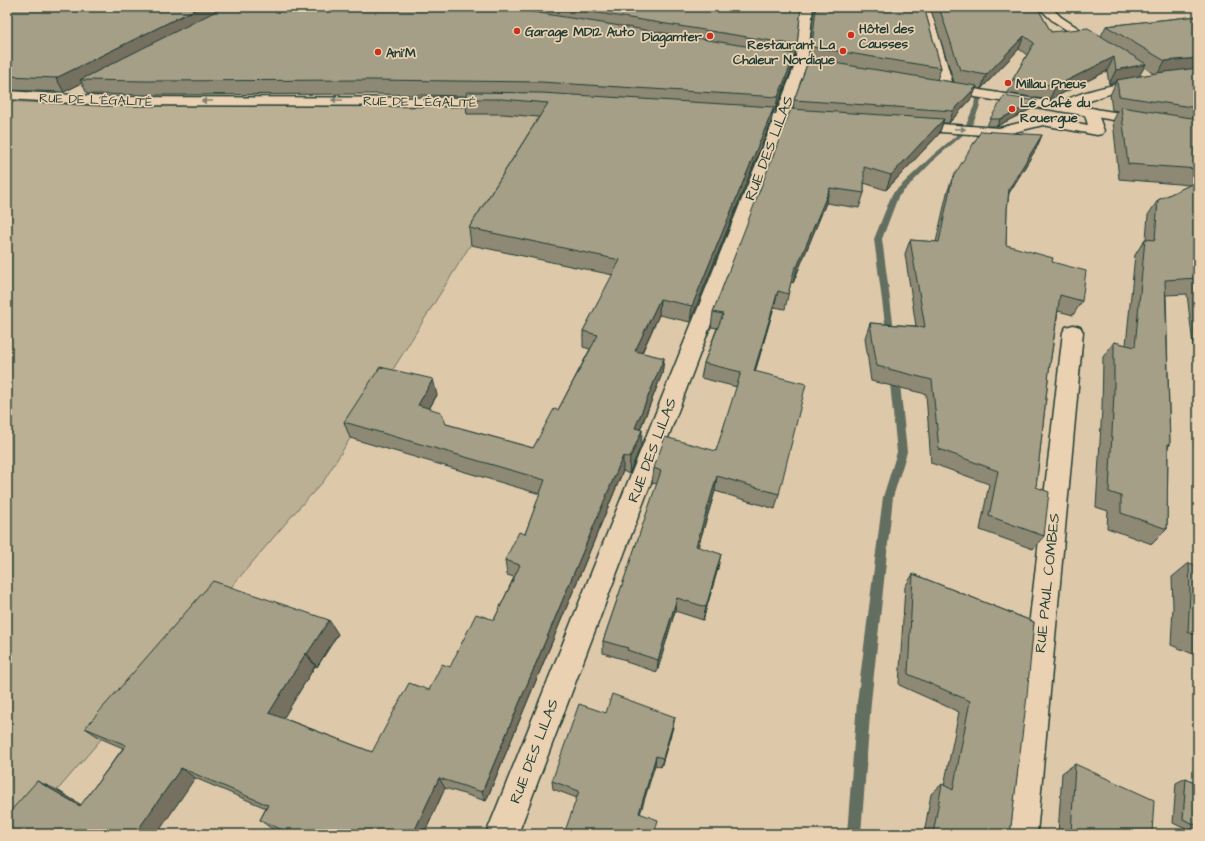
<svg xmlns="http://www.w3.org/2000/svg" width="1205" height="841" viewBox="0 0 1205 841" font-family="'Architects Daughter',sans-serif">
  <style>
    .green { fill: #bbaf94; stroke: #6d7664 }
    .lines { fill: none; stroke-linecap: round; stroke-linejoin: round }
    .stream { fill: #626e5e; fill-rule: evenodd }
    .street-casing { stroke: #1f3d34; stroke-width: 3 }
    .secondary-casing { stroke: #1f3d34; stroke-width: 3 }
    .street { fill: #ead1b2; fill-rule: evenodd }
    .secondary { fill: #ead1b2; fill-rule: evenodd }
    .wall { fill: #8e8975; stroke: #1f3d34; fill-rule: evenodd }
    .shaded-wall { fill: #746f5f; stroke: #1f3d34 }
    .building { fill: #a59f88; stroke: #1f3d34 }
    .oneway { fill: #7a806d }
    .poi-dot { fill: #c8321e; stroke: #ead1b2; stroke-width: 1.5 }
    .labels { text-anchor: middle; stroke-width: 3.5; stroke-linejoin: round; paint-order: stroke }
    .far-poi-label { font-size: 13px; font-weight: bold; fill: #1f3d34; stroke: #ead1b2; text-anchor: start }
    .far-street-label { font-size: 13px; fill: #1f3d34; stroke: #ead1b2 }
    .street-label { font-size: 15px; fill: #1f3d34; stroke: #ead1b2 }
  </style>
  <rect width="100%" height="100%" fill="#dec8aa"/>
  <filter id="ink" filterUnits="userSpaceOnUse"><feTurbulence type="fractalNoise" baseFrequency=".025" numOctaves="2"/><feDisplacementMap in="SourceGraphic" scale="8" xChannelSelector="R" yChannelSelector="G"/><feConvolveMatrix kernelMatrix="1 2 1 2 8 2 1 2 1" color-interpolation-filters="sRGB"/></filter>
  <g filter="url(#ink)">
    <!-- green -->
    <path class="green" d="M7,101L97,106L313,105L555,106L499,199L323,482L297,510L20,834H7Z"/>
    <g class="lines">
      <!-- stream -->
      <path class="stream" d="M978,96L981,98L980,106L972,125L967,126L966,125L974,106L975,98Z
        M958,134L963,135L937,157L898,197L882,239L895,337L890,340L887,339L874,239L892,194L933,155Z
        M894,371L899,374L907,452L893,497L871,702L861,834H847L857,702L883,497L897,452L889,374Z"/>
      <!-- street casing -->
      <g class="street-casing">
        <path id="street" d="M801,7H813L807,65L790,115L822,118L824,121L822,124L817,125L787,123L518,834H486L773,122L737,119L735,116L737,113L742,112L776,114L795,65Z
          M918,7H930L954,88L952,91H942L940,88Z
          M1038,7H1051L1061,17L1104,45L1102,48H1094L1053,21Z
          M1198,72V80C1166,84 1132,86 1100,97C1089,100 1071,113 1060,110L1058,107C1073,86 1171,76 1198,72Z
          M7,91L107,97L496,98L501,99L503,102L501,105L496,106L107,105L7,99Z
          M1091,108L1096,109L1104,131L1102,134L1097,135L1043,125L999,136L911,130L906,129L904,126L906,123L911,122L999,128L1043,117L1088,125L1084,112L1086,109Z
          M1073,325L1080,327L1083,332L1037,834H1005L1063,332L1066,327Z"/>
      </g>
      <!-- secondary casing -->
      <g class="secondary-casing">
        <path id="secondary" d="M765,55L835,66L840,67L842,70L840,73L835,74L760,62L759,59L760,56Z
          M944,84L1198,126V134L939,91L937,88L939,85Z"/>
      </g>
      <!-- street -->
      <use href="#street" class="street"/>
      <!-- secondary -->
      <use href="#secondary" class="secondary"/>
    </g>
    <!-- wall -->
    <path class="wall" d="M7,7H801L797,45L792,68L775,111H773L771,122L690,322L659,315L642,353L664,358L662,374L640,430H642L641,446L629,474L623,471L486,801L445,788L424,834H284L272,829L260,820L266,808L195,778L7,834L57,790L81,805L123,748L102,739L85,728L338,634L317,667L315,666L283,718L372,752L494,620L514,577L507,575L505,560L525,534L540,494L350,438L344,422L437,395L429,409L446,424L533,448L558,410L590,349L583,347V331L613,275L471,245L469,228L539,117L503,114H467L465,99L466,96L374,94L152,95L87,94L82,83L64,92L7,90Z
      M814,7H924L941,68L937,80L954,82L930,7H1037L1051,32L1101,36L1106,26L1198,16V379H1197L1187,294L1166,295L1170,445L1168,447L1167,529L1152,544L1107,528L1108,511L1096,507L1102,409L1103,357L1114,342L1126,345L1135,255L1145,239H1146L1148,215L1158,200L1190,185L1119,179L1113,121L1118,111L1112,110L1110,95L1116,82L1109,84L1107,71L1049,100L1007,93L1013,79L1027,55L1019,49L981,89L976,88L972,98L949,123H943L939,134L886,190L864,183V193L859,208L826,203L793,283L791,282L785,309L774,307L755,371L779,494L775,509L715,491L698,547L718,568L703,620L675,611L657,672L626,662V660L603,653V641L657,484L652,483L654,468L716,451L737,387L701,378L704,363L717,328L711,327L713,312L793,109L794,100L809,59ZM1144,67L1154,74L1139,76Z
      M1037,101L1033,108L997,126H987L990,119Z
      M1042,135L1036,149L1009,193L1007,210L1006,245L1052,262L1082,301L1073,315L1058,311L1049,371L1036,487L1044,536L1033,549L980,530L989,484L931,463L926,394L871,381L865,338L870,323L916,326L905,254L910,240L936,242L947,193L952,179Z
      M1189,563L1198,566V656L1171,645L1173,607L1172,577Z
      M913,574L1034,622L1010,834H924L931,794L942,784L944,786L959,712L899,685L905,587Z
      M606,713L673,727L661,767L655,765L577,798L553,789L552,781Z
      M1075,764L1152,834H1058L1062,773Z
      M1186,778L1198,784V834H1196L1173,823L1176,783Z"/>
    <!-- shaded-wall -->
    <path class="shaded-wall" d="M200,7H231L80,80L82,83L64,92L56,78Z
      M1024,36L1019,49L981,89L986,75Z
      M795,54L792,68L775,111L778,97Z
      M1114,57L1107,71L1049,100L1056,86Z
      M1198,58V71L1157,75L1165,61Z
      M1146,64L1138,78L1117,80L1116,82L1109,84L1116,70Z
      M977,86L972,98L949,123L953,111Z
      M1037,101L1033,108L997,126L1000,119Z
      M774,107L771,122L690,322L692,306Z
      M944,119L939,134L886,190L891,175Z
      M1042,135L1036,149L1003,203L1009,189Z
      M830,188L826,203L793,283L797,267Z
      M778,291L774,307L751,386L754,371Z
      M660,299L659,315L635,367V351Z
      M664,358L662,374L634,444L635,428Z
      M433,379L437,395L422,421L418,405Z
      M642,430L641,446L629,474L630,458Z
      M623,456V471L486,801L482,792Z
      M717,476L715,491L694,560L696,546Z
      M721,554L718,568L703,620L706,607Z
      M677,598L675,611L657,672L658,660Z
      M329,620L338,634L317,667L307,654Z
      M306,653L315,666L280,724L269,713Z
      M675,717L673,727L661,767L663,758Z
      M656,756L655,765L638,821L639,813Z
      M181,768L195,778L157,834H135Z
      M439,778L445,788L424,834H413Z
      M37,781L57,790L99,816L80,806Z"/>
    <!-- building -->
    <path class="building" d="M7,7H200L56,78L7,76Z
      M224,7H502L795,54L778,97L541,82L371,80L146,81L80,80Z
      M561,7H801L797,45Z
      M816,7H924L941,68L812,47Z
      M939,7H1037L1051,32L1088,28L1146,64L1116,70L1114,57L1056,86L1013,79L1034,43L1024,36L986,75L960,70Z
      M1198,16V58L1165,61L1106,26Z
      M809,59L977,86L953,111L794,100Z
      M1198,68V108L1119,96L1117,80L1157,73Z
      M467,92L541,93L774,107L692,306L660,299L635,351L664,358L635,428L642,430L630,458L623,456L482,792L439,778L413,834H292L260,820L268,805L181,768L135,834H7V815L37,781L80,806L126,745L85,728L213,581L329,620L307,654L306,653L269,713L372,752L409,683L429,690L442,664L450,667L476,614L494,620L520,565L505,560L519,532L525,534L545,480L344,422L380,367L433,379L418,405L441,412L446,424L533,448L554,409L558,410L598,335L583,331L620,260L469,228L548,103L501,99H465Z
      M1004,96L1037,101L1000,119H990Z
      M1121,107L1198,119V169L1128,164Z
      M791,109L944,119L891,175L864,167V193L830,188L797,267H795L788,294L778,291L754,371L806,384L779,494L717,476L696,546L721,554L706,607L677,598L658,660L627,650L628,648L603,641L661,471L654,468L665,437L716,451L741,372L704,363L723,314L713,312Z
      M981,131L1042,135L1009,189L1007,210L1006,245L1053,258L1052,262L1086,271L1082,301L1060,295L1049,371L1036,487L1049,492L1044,536L989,516L998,471L939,449L932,380L877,366L870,323L925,327L910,240L939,242L952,179Z
      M1198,181V278L1165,280L1170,445L1168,444L1167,529L1121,513V496L1109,492L1114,393V342L1135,347L1145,239L1155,240L1158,200Z
      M1189,563L1198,566V637L1188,632L1190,593Z
      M913,574L1034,622L1027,696L1010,834H933L942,784L953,790L970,701L908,674Z
      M612,694L675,717L663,758L656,756L639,813L658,820L654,834H564L579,791L552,781L579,704L606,713Z
      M1075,764L1154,800L1152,834H1071Z
      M1186,778L1198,784V826L1183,819Z"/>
    <!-- one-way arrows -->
    <defs><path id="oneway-solid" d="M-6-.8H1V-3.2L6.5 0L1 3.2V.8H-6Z"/></defs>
    <g class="oneway">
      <use href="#oneway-solid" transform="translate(337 100) rotate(180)"/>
      <use href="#oneway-solid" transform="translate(207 101) rotate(180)"/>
      <use href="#oneway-solid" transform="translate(960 129) rotate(3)"/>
    </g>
  </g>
  <!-- markers -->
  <g class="poi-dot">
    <circle cx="517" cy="31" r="4"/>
    <circle cx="851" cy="35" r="4"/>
    <circle cx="710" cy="36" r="4"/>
    <circle cx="843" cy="51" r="4"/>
    <circle cx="378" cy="52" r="4"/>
    <circle cx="1008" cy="83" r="4"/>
    <circle cx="1012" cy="109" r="4"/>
  </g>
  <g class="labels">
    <!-- far-poi labels -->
    <g class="far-poi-label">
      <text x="859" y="33">Hôtel des<tspan x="859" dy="15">Causses</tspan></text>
      <text x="525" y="36">Garage MD12 Auto</text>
      <text x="702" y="41" text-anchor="end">Diagamter</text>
      <text x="835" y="49" text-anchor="end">Restaurant La<tspan x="835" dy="15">Chaleur Nordique</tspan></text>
      <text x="386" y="57">Ani'M</text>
      <text x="1016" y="88">Millau Pneus</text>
      <text x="1020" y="107">Le Café du<tspan x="1020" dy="15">Rouergue</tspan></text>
    </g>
    <!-- far-street labels -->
    <g class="far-street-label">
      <text transform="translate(96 99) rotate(2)" y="5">RUE DE L'ÉGALITÉ</text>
      <text transform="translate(420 101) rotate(1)" y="5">RUE DE L'ÉGALITÉ</text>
    </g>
    <!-- street labels -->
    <g class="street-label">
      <text transform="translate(769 148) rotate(-69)" y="5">RUE DES LILAS</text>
      <text transform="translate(652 450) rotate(-69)" y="5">RUE DES LILAS</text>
      <text transform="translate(1047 583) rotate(-84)" y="5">RUE PAUL COMBES</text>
      <text transform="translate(534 751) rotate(-69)" y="5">RUE DES LILAS</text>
    </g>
  </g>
  <!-- margin -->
  <rect width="1205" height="841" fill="none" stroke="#ead1b2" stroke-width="24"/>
  <rect x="12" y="12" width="1181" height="817" fill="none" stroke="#1f3d34" stroke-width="1.5" filter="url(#ink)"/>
</svg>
